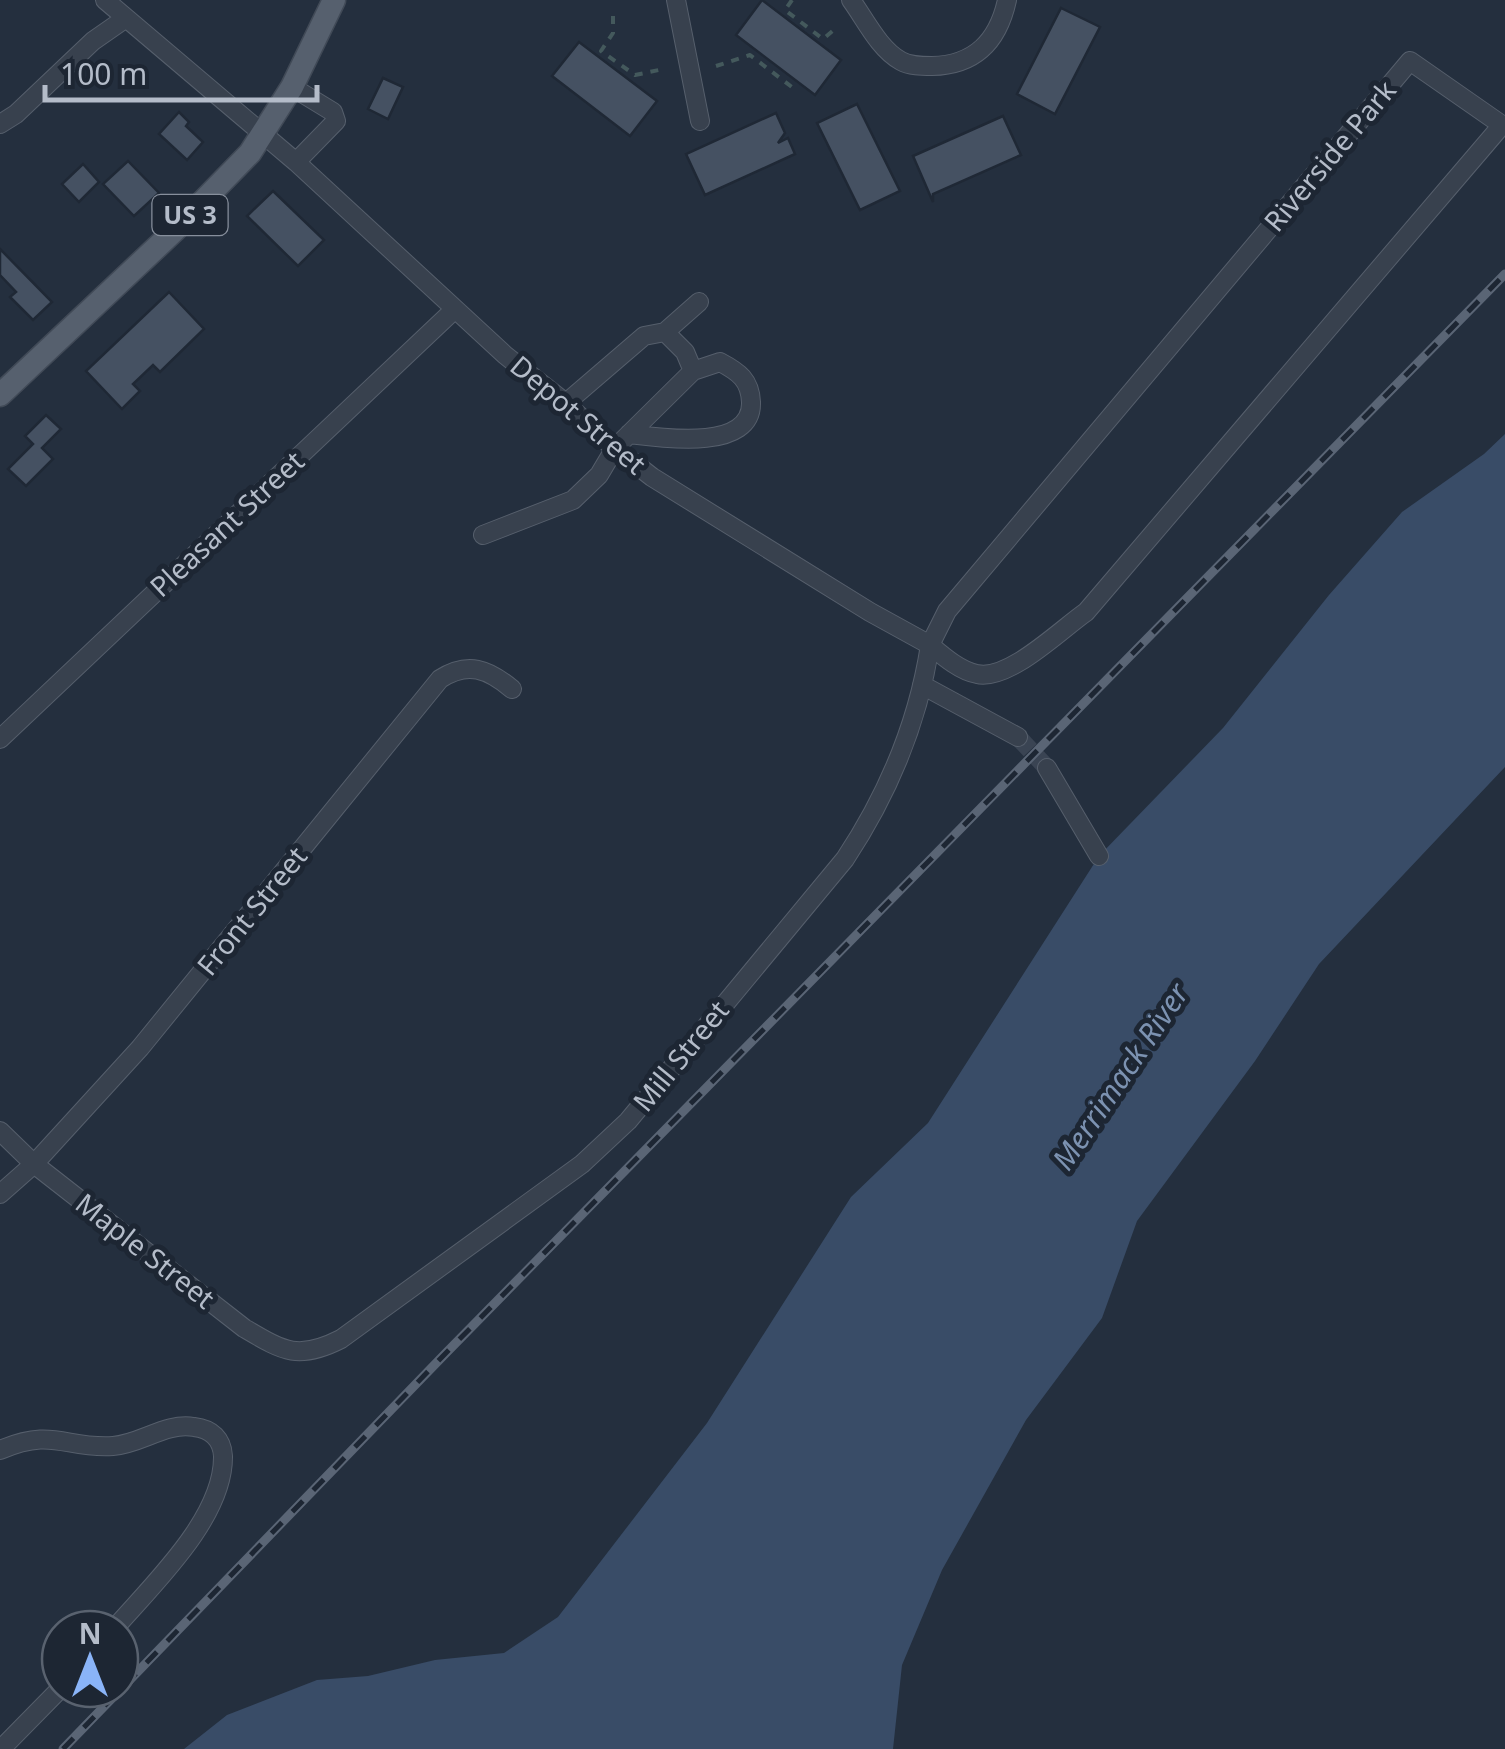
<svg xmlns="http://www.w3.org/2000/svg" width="1505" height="1749" viewBox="0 0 1505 1749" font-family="'Noto Sans',sans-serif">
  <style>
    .water { fill: #394c67 }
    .building { fill: #455162; stroke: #1f2835; stroke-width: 2.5 }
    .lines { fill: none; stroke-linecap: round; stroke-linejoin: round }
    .minor-tunnel { stroke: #3a4453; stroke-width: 18; stroke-dasharray: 18 9; stroke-linecap: butt }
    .minor-casing { stroke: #565f6c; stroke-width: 20 }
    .major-casing { stroke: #414a57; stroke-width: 25 }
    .path { stroke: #44595c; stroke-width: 4; stroke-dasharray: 8 8; stroke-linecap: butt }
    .minor { stroke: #38414e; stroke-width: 18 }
    .major { stroke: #56606e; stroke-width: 22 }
    .rail-casing { stroke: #5a6575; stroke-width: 9 }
    .rail { stroke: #1d2633; stroke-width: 5; stroke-dasharray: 15; stroke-linecap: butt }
    .labels { text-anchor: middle; stroke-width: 10; stroke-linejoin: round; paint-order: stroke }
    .shield { fill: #1d2633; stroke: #878f9c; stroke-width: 2.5 }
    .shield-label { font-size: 25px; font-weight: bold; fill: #b4bcc9 }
    .street-label { font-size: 28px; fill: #b4bcc9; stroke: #1d2633 }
    .water-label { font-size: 30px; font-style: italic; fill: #7c92b1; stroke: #1d2633 }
  </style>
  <rect width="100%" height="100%" fill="#242f3e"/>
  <!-- water -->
  <path class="water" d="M1505,434V767L1319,964L1255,1061L1137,1221L1102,1318L1026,1420L942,1570L902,1665L893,1749H184L227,1715L317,1680L368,1676L435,1660L504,1653L558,1617L707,1423L851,1197L928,1123L1099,856L1223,728L1329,595L1402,512L1484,454Z"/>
  <!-- building -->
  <path class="building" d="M762,0L841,60L815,95L736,35Z
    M1061,8L1100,27L1055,114L1017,94Z
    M579,42L657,101L630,136L552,76Z
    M383,78L403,87L388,119L368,109Z
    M857,104L900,191L860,210L817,123Z
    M179,112L189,122L186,126L203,142L187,160L159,134Z
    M776,113L785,133L778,143L788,138L795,154L705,195L686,154Z
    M1003,116L1021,155L933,194V202L913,156Z
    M128,161L159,193L134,216L103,184Z
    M83,164L99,182L79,202L62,184Z
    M273,191L324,240L298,266L247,216Z
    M0,249L52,302L33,320L10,297L16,292L0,275Z
    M169,292L204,329L160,372L153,365L133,384L140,391L122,409L86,371Z
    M46,415L61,429L42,448L53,459L26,486L8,469L33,444L25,436Z"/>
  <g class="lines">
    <!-- minor-tunnel -->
    <path class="minor-tunnel" d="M1018,737L1047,768"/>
    <!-- minor casing -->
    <g class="minor-casing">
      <path id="minor" d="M676,0L700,121
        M851,0C865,19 879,49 901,61C910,66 921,66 932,66C975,65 998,41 1007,0
        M1410,61L1502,125L1086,612C1060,630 1009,681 977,674C960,671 943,656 930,645L947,611Z
        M292,87L333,112L336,121L296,162
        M0,124L16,114L93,41L126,18
        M665,332L699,302
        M629,434C661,438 753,452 751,402C750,380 739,372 720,362L693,371
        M483,535L573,500L599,475L615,448L693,371L685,352L665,332L644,336L566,403
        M922,685L1018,737
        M0,739L455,309
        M1047,768L1099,856
        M0,1131L34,1164L244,1328C283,1351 298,1361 341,1339L582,1164L628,1121L845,859C888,794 918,723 930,645L870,612L652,477L602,438L566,403L505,355L296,162L105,0
        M0,1194L34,1164L140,1048L440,679C468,661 488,669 512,689
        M0,1450C54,1427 64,1449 113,1446C141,1444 166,1422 194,1427C212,1429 222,1439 223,1456C224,1518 152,1585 114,1629
        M1,1749L60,1689"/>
    </g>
    <!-- major casing -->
    <g class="major-casing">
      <path id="major" d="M0,395L174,231L250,153L292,87L334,0"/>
    </g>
    <!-- path -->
    <path class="path" d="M792,0L785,10L823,39L835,29
      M613,16V33L601,51L635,75L659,70
      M716,66L750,55L797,91"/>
    <!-- minor -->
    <use href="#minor" class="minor"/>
    <!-- major -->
    <use href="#major" class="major"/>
    <!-- rail casing -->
    <g class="rail-casing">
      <path id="rail" d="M63,1749L444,1355L1505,274"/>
    </g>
    <!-- rail -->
    <use href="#rail" class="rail"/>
  </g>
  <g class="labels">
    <!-- shield labels -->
    <rect class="shield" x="152.5" y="195" width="75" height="40" rx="8"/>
    <g class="shield-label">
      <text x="190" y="224">US 3</text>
    </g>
    <!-- street labels -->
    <g class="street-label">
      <text transform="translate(1330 156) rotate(-50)" y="10">Riverside Park</text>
      <text transform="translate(578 415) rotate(40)" y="10">Depot Street</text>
      <text transform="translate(227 524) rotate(-43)" y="10">Pleasant Street</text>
      <text transform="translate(252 911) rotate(-51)" y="10">Front Street</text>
      <text transform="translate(681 1056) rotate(-51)" y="10">Mill Street</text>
      <text transform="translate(145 1251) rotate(38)" y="10">Maple Street</text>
    </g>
    <!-- water labels -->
    <g class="water-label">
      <text transform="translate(1121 1077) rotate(-56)" y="10">Merrimack River</text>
    </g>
  </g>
  <!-- north arrow -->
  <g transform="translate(90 1659)"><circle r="48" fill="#1d2633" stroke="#59626f" stroke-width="2.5"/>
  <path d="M0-8L18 38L0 25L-18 38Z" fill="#8ab4f8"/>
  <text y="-15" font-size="28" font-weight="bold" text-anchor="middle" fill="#b4bcc9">N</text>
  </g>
  <!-- scale -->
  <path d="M45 85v15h272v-15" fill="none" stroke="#b4bcc9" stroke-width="5"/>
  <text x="60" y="85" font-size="30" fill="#b4bcc9" stroke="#1d2633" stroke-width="8" paint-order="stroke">100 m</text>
</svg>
